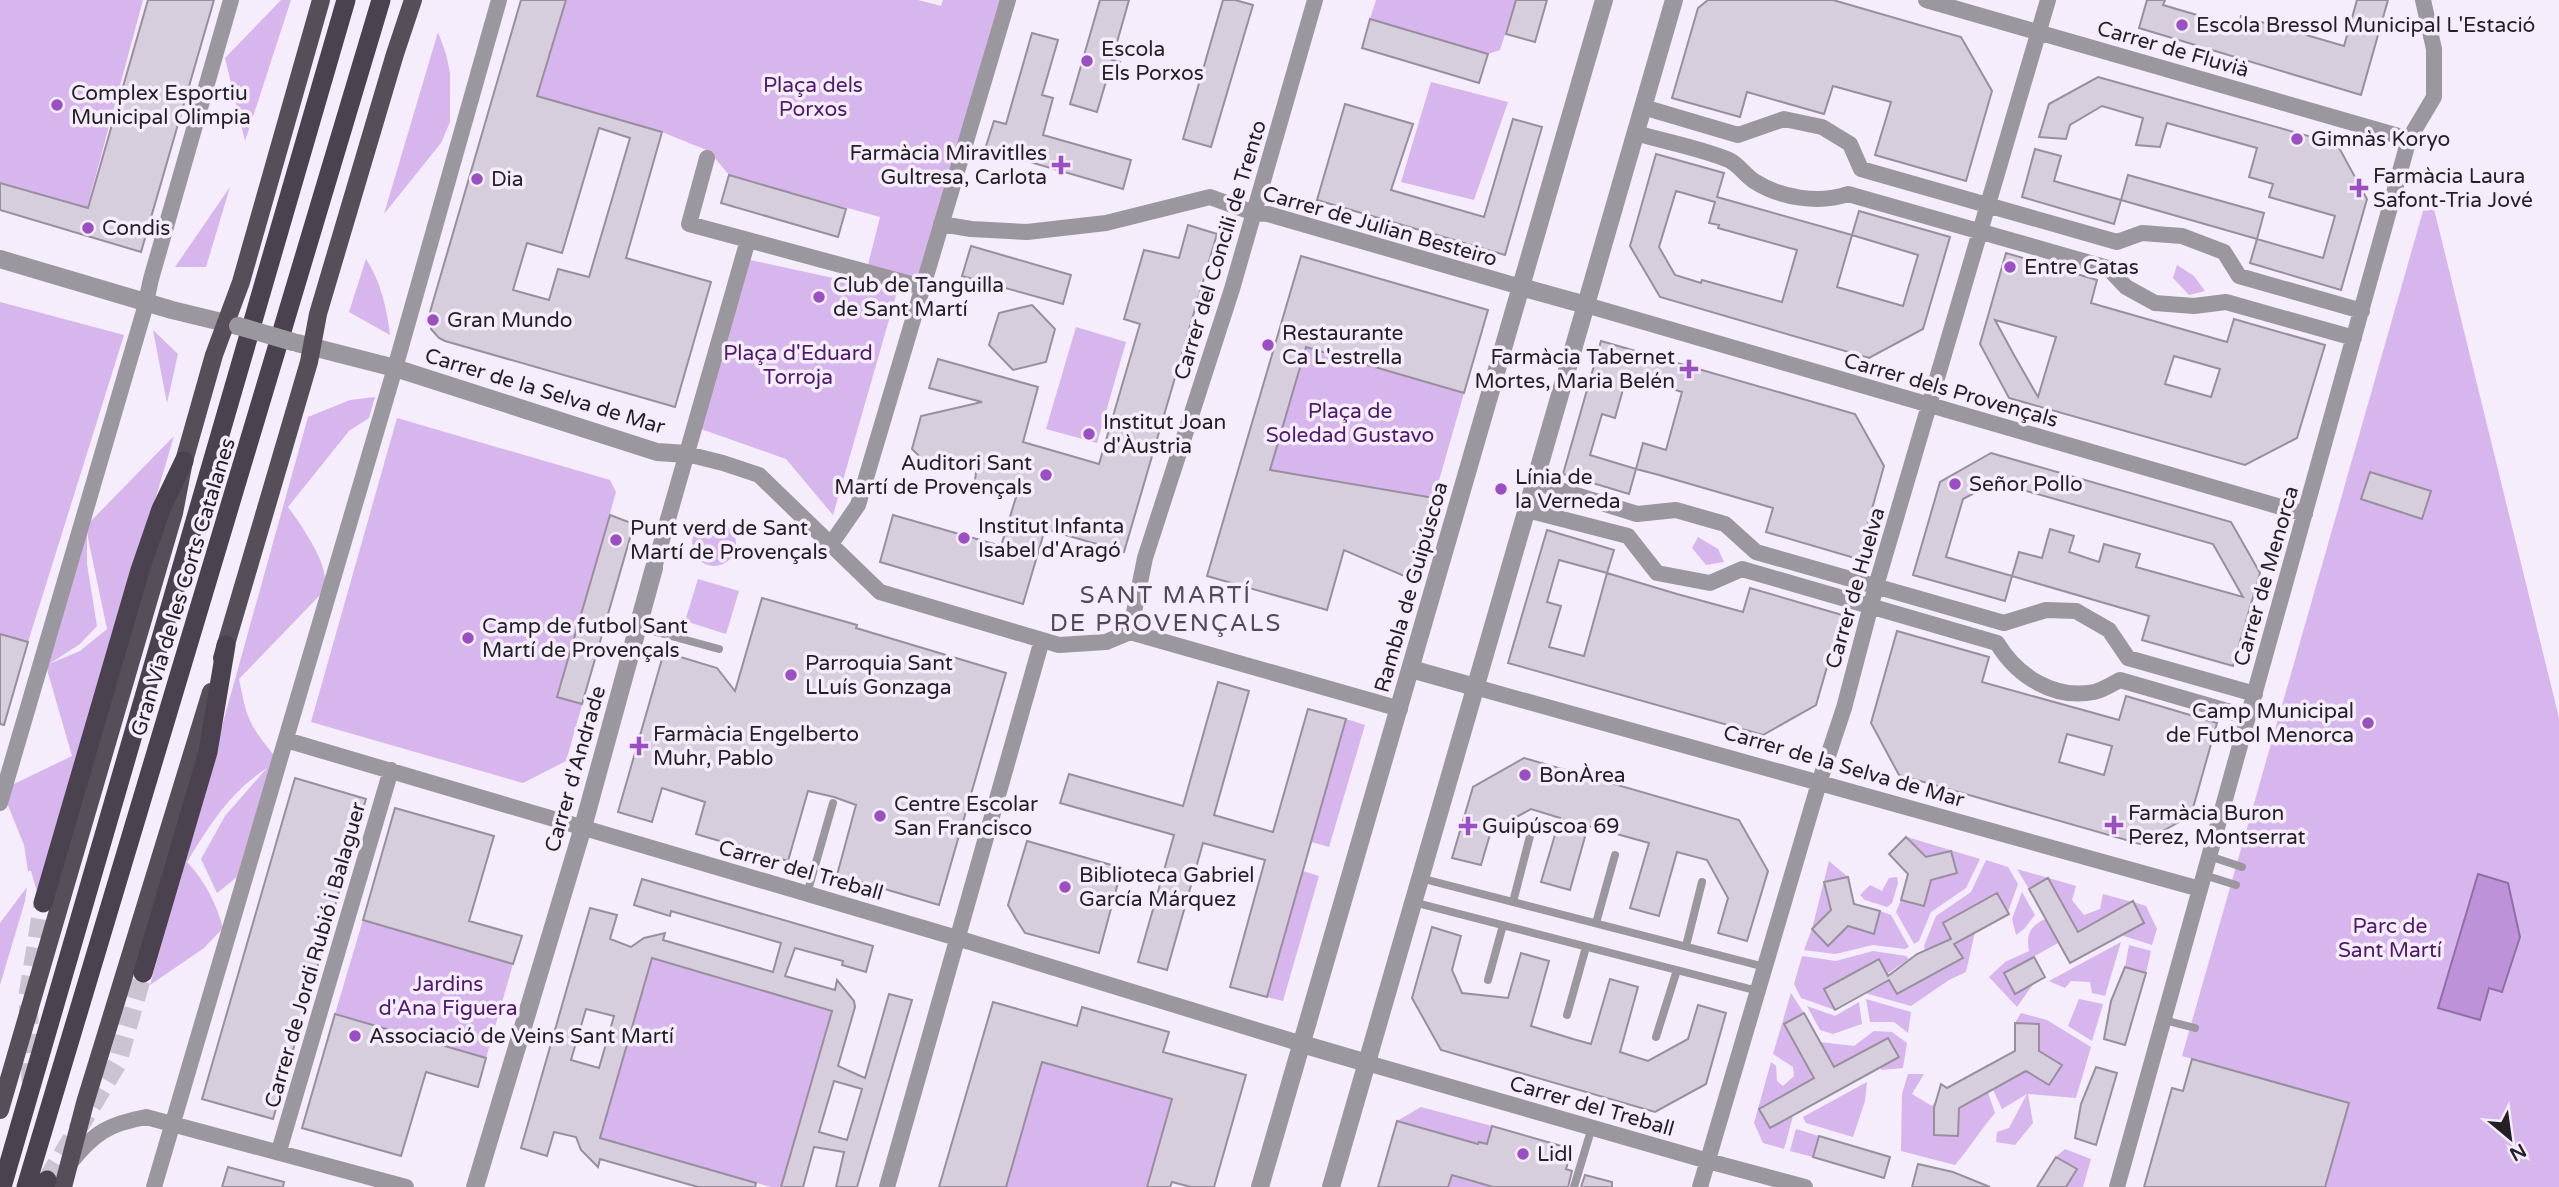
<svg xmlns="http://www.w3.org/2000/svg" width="2559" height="1187" viewBox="0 0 2559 1187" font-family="'Varela Round',sans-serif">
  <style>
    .green { fill: #d6b6ec; fill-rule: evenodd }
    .water { fill: #bd92d9; stroke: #8f70a3; stroke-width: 2 }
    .building { fill: #d6cddd; stroke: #988f9e; stroke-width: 2; fill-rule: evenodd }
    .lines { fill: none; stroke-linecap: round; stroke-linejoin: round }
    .trunk-tunnel { stroke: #cbc3d1; stroke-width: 19; stroke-dasharray: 19 10; stroke-linecap: butt }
    .service { stroke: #9b979e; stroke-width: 8 }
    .minor { stroke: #9b979e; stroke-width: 16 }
    .tertiary { stroke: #9b979e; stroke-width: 18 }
    .primary { stroke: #564f5a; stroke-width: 18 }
    .trunk { stroke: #4a424e; stroke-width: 19 }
    .tertiary-bridge { stroke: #9b979e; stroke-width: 18 }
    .poi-dot { fill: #9a50c2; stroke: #f5ecfc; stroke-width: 2.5 }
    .labels { text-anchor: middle; stroke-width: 7; stroke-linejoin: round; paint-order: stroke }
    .poi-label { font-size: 21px; fill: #231f25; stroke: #f5ecfc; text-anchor: start }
    .street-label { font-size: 21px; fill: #231f25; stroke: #f5ecfc }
    .park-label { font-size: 21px; fill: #51196d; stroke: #f5ecfc }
    .quarter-label { font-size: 24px; letter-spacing: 2px; fill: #514957; stroke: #f5ecfc }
  </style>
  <rect width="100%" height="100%" fill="#f5ecfc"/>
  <!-- green -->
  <path class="green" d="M0,0H143L80,234L0,210Z
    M281,0H291L245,141L225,58Z
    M566,0H918L941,6L943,0H1002L919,284L867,269L880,217L729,175L709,151L662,132L537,96Z
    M1376,0H1516L1500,50L1488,54L1370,19Z
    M438,32L446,54L450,73V122L441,143L384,214Z
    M1431,82L1508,102L1474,200L1401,182Z
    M230,187L206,267H175Z
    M2434,209L2559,718V1187H2325L2348,1103L2182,1056L2423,211Z
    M366,259C381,282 387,309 390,335L349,312Z
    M750,260L897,292L833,515L786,459L701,429Z
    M2177,265L2194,276L2205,291L2189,295L2173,278Z
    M0,302L124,335L28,642L0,634Z
    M1076,327L1126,342L1097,443L1046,429Z
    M153,330L178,354L167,403Z
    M1306,347L1464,393L1434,498L1287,474L1257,515Z
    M375,397L369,418L349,431L288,507C300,523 324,558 325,578C325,583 322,590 321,594L239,679C247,718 248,724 274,755L237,877L217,893L201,859L225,816L267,768C230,792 209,826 187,862C205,881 216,903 223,928L204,948L150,985L308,417L350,400Z
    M397,418L610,480L616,492L598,556L623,563L566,761L523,783L311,722Z
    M174,436L38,895L31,871H28L24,845L7,803L12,785L72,756L46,666L86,526ZM87,533L107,629L80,651L49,664L80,644L97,626L87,564Z
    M692 544a22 22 0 1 1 44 0a22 22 0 1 1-44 0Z
    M1698,537L1718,549L1724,562L1706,565L1692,548Z
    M698,579L739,591L726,634L685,621Z
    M1346,719L1365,725L1329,847L1311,842Z
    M1907,837L1980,859L1966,888L1931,912L1919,941L1914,944L1896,912L1901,900L1924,906L1922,880L1957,873L1951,851L1917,861L1924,854Z
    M1986,860L2008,867L2018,884L2008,912L1997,894L1943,923L1951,939L1925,950L1924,946L1936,916L1971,892Z
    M1829,861L1848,877L1825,883L1830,907L1839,915L1829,912L1812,929L1852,918L1850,927L1874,934L1880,911L1891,915L1909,947L1905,949L1873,945L1835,954L1804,950L1812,929Z
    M2017,869L2076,886L2072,900L2084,915L2100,909L2103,894L2132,902L2078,932L2049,879L2029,889Z
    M1303,871L1319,876L1283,1001L1267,997Z
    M1897,877L1898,883L1892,903L1887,907L1865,900L1860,895L1870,885L1882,891L1889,878Z
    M27,887L25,901L0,985V923Z
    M2022,892L2035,915L2024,929L2016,935L2012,919Z
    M2133,902L2146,906L2157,929L2152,945L2121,935Z
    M2045,919L2059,944L2079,933L2089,953L2070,964L2058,943L2004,973L2015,993L2034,983L2017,1007L1989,977L2005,962L2029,951C2026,935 2030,926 2045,919Z
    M363,920L513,964L486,1058L335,1014Z
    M1975,932L1966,972L1949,980L1911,1006L1865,993L1889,980L1898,994L1962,959L1954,944Z
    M2121,942L2105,996L2092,993L2090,982L2071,981L2065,988L2049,981Z
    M2129,945L2151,951L2146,973L2125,967Z
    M1873,951L1906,956L1909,959L1887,974L1878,959L1824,989L1835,1010L1801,998L1794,984L1802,956L1836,961Z
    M652,958L832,1011L781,1187H771L600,1138Z
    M1791,993L1804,1013L1784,1024L1814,1078L1760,1109L1770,1128L1793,1116L1784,1149L1763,1143L1754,1123L1771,1062L1776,1066L1777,1081L1783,1086L1794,1076L1793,1067L1773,1054Z
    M1866,999L1911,1012L1908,1033L1894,1022H1870Z
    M2079,999L2103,1004L2092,1041L2068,1026Z
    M1859,1002L1862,1024L1833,1034L1820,1030L1807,1006L1835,1016Z
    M2021,1013L2047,1020L2091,1047L2076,1098L2028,1094L2033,1123L2015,1145L1996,1142L1997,1132L2009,1128L2027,1094L2002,1109L1989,1081L1986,1065L1991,1064L2003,1084L2024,1073L2020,1065L2049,1085L2061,1065L2036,1060L2039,1024L2015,1023Z
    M1054,1020L1184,1058L1147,1187H1006Z
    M1874,1031L1892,1032L1907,1043L1903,1068L1881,1070V1067L1899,1057L1888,1038L1834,1067L1820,1042L1854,1046Z
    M1980,1069L1995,1113C1980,1130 1970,1148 1955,1165L1901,1151L1902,1094L1908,1074H1924L1912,1094L1932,1106L1937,1099L1934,1111V1135L1957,1136L1949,1111L1981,1095L1971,1075Z
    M1867,1082L1865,1101L1853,1137L1806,1123L1803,1117Z
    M1421,1107L1492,1126L1487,1144L1478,1142L1474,1160L1493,1187H1448L1461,1139L1397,1121Z
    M1796,1129L1819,1136L1813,1157L1790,1151Z
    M2065,1149L2091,1159L2083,1187H2066L2076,1169L2056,1157Z"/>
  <!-- water -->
  <path class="water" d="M2478,874L2508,883L2520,937L2502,992L2489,988L2480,1020L2438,1008Z"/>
  <!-- building -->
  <path class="building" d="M148,0H214L141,252L0,210V183L88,208Z
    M521,0H566L537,96L662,132L626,258L711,282L675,407L445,341L439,338L431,329L430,312ZM599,128L630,138L589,277L558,269L549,300L513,290L527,243L562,253Z
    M1100,0H1129L1112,60L1120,62L1115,80L1107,78L1097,112L1070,104Z
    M1223,0H1235L1253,5L1211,147L1183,139Z
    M1516,0H1547L1535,42L1506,34Z
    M1708,0H1833L1961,37L1992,91L1966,181L1875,155L1891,102L1833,86L1824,114L1747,92L1740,117L1672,98L1698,8Z
    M2147,0H2165L2163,5L2238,27L2241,16L2344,46L2357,0H2388L2361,95L2139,28Z
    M1370,19L1488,54L1479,83L1362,48Z
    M1032,33L1058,40L1042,95L1053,98L1043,135L1131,160L1123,189L985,149L994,121L1006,124Z
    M2098,77L2337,144L2367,199L2341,290L2250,263L2257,239L2323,258L2335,216L2269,197L2273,184L2249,177L2257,148L2167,123L2160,147L2136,145L2143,118L2102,106L2070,125L2066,139L2039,137L2049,104Z
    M1345,104L1413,124L1391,190L1484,217L1513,119L1542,127L1505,255L1317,200Z
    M2035,149L2061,156L2054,181L2121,200L2114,224L2022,197Z
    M1656,154L1724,173L1717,197L1852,235L1859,211L1950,237L1923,329L1869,358L1660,297L1630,246ZM1676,191L1715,202L1709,223L1719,225L1718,228L1797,250L1782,302L1702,280L1701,283L1675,275L1659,247ZM1852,235L1918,255L1903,306L1837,287Z
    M729,175L846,209L838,237L721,203Z
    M2128,175L2264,213L2257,239L2121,200Z
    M1188,225L1217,234L1124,552L1045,529L1023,604L880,562L893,515L1001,546L1017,494L988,487L975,481L977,463L935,472L912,449L921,416L982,402L929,388L938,359L1038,387L1023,442L1099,464L1140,324L1124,319L1144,250L1179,258Z
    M971,246L1071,275L1063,304L962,276Z
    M2006,253L2097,280L2091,303L2227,342L2234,319L2325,345L2297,438L2245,465L2009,398L1980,344ZM1995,320L2056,337L2038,397L2014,355ZM2174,356L2220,369L2211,397L2165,384Z
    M1301,256L1488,310L1464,393L1306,347L1270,470L1434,498L1411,579L1344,550L1327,610L1207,576Z
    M1032,305L1055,329L1046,362L1013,370L989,345L999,313Z
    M1601,341L1855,414L1884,466L1858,559L1766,532L1773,508L1659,475L1636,469L1629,494L1563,474ZM1627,375L1682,392L1666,450L1643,443L1636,469L1590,455L1602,414L1615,418Z
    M1991,453L2231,522L2260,573L2233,666L2142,640L2149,616L2012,576L2005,601L1913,575L1940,482ZM1995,482L2213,544L2243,597L2136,567L2140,554L2104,544L2099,562L2069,552L2074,536L2050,529L2042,558L2019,552L2012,576L1946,557L1963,499Z
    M2370,472L2431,491L2422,519L2361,499Z
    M610,515L634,524L582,704L557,697Z
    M1547,530L1614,550L1607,573L1677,594L1743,612L1750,588L1842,615L1816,705L1763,735L1508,663ZM1559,560L1607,573L1584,656L1549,647L1561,606L1547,602Z
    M762,598L857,625L856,628L1006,673L939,905L837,875L856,805L834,797L808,791L788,861L696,834L705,802L662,788L652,822L618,812L664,652L717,668L735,691Z
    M1897,631L1989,657L1982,682L2119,720L2126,696L2217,723L2191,815L2140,844L1899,775L1871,723ZM2067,734L2112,746L2104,775L2059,762Z
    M0,634L28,642L4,725L0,724Z
    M1218,682L1249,691L1214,815L1273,832L1308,709L1346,719L1267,997L1230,987L1265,860L1203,843L1167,970L1138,962L1174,835L1060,803L1069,774L1183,806Z
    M1524,758L1739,820L1768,871L1747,941L1718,933L1728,898L1707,860L1677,852L1659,916L1630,908L1649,843L1588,826L1570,890L1541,882L1560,818L1531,809L1491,831L1481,865L1452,858L1473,787Z
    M295,778L366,799L273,1119L202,1099Z
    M395,808L494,836L469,921L522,936L513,964L363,920Z
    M1906,837L1926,857L1951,851L1957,873L1931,880L1924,906L1901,900L1908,874L1889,854Z
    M1027,841L1122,868L1099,953L1025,933L1016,919L1008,905Z
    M1848,877L1854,904L1880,911L1874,934L1848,926L1828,946L1812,929L1831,910L1824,882Z
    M2048,878L2078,932L2133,901L2144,923L2070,963L2029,889Z
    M642,879L873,946L866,972L842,965L843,961L795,948L785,976L835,990L837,980L854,1001L855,1007L838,1066L865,1078L889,994L912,1000L857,1187H836L844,1152L814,1147L803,1187H781L832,1011L652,958L600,1138L756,1183L755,1187H698L600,1159L598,1167L581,1150L576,1137L554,1132L547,1156L521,1148L590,908L617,915L610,939L631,947L644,938L665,933L663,940L773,972L781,943L671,911L670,916L634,905ZM586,1009L614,1016L599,1068L571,1060ZM834,1081L862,1089L847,1140L819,1132Z
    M1997,893L2009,914L1954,944L1963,958L1897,994L1889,980L1835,1010L1824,989L1879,959L1888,976L1917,954L1951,939L1943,923Z
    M1432,927L1461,936L1452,970L1462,993L1508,998L1521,953L1549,961L1531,1026L1573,1039L1591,1044L1610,979L1638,987L1620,1052L1648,1061L1688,1039L1698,1005L1726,1013L1706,1084L1655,1112L1441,1050L1412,998Z
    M2034,957L2045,977L2015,994L2004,973Z
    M2125,967L2146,973L2125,1045L2104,1039L2111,1001Z
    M993,1002L1077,1026L1082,1007L1169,1032L1163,1052L1246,1075L1214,1187H1191L1172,1182L1170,1187H1147L1172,1099L1042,1062L1006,1187H939Z
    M1804,1013L1834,1067L1888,1038L1899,1057L1770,1128L1759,1109L1814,1078L1784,1024Z
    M335,1014L486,1058L478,1087L426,1072L401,1156L302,1128Z
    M2015,1023L2039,1024V1051L2062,1065L2049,1085L2026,1071L1959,1108L1958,1136L1934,1135V1108L1941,1084L1947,1088L2015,1051Z
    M2192,1059L2349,1103L2325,1187H2144L2172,1088L2183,1091Z
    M2096,1067L2117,1073L2096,1145L2075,1138L2081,1104Z
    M1397,1121L1478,1144L1479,1142L1487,1144L1492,1126L1572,1149L1566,1169L1572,1171L1568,1187H1493L1452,1175L1448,1187H1378Z
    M1819,1136L1890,1157L1884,1178L1813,1157Z
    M2056,1157L2077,1169L2066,1187H2037Z
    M1918,1164L1953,1172L1990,1187H1912Z
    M228,1167L284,1182L283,1187H222Z
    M1585,1175L1612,1182V1187H1581Z"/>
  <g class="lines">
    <!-- trunk-tunnel -->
    <path class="trunk-tunnel" d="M31,1082L28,996L43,903
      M47,1180L117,1064L143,973"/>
    <!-- service -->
    <path class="service" d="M638,627L719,649
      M2209,856L2242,867
      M2204,875L2236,885
      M1420,878L1765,967
      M807,894L833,803
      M1413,902L1758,991
      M1513,902L1530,836
      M1596,923L1615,855
      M1686,946L1702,882
      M1488,980L1503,925
      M1567,1015L1586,947
      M2164,1020L2195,1028
      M1656,1037L1677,970
      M1574,1187L1592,1127"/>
    <!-- minor -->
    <path class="minor" d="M1926,0L2409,139
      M1643,107L1738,135L1784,119L1822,127L1850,144L1861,169L2117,242L2142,233L2182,236L2224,252L2239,276L2362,311
      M1636,133C1666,142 1700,148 1729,160C1739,165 1745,175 1754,181C1780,198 1819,204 1848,194L2108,268L2126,287L2155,303L2194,306L2226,302L2354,338
      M707,158L689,224L922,287
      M941,224L971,229L1027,232L1106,223L1210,197L1254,213L1268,214L1521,287
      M1586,305L2305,514
      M687,454L723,463L759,475L880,592L1059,645L1106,642L1130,632L1400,709
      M1534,482L1637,514L1676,510L1725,524L1756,552L2004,623L2046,610L2076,611L2109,630L2128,658L2255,694
      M1527,510L1628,536L1657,573L1710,583L1742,569L1997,643C2017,676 2054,700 2094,692C2103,690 2112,684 2120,680L2248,717
      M831,544L858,505L1008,0
      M654,568L748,240
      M1130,632L1145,558L1232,289L1315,0
      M1475,687L2200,889
      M286,740L957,938L1302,1044
      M0,803L144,311L151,279L231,0
      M1367,1063L1708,1161L1805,1187
      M279,1151L391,770
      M70,1163C94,1133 108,1124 146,1117L406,1187
      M154,1187L395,368L499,0
      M887,1187L1042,640
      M1700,1187L1819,783L1844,708L1876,586L2048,0
      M2117,1187L2409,139L2434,97V49L2423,0"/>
    <!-- tertiary -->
    <path class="tertiary" d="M0,259L172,310L238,326
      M1521,287L1586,305
      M297,343L395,368L657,452L687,454
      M1411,669L1475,687
      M1302,1044L1367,1063
      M475,1187L583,827L654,568
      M1260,1187L1604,0
      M1331,1187L1674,0"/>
    <!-- primary -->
    <path class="primary" d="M222,658L309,362L318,314L395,54L413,0
      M0,1110L174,513L184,461L214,355L241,282L321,0
      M63,1187L85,1103L211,692"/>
    <!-- trunk -->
    <path class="trunk" d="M43,903L140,570L161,509L184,461
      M143,973L208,752L226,645
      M2,1187L346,0
      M26,1187L381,0
      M45,1187L47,1180"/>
    <!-- tertiary-bridge -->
    <path class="tertiary-bridge" d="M238,326L293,342"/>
  </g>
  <!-- markers -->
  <g class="poi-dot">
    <circle cx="2182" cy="25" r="7"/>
    <circle cx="1087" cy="61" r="7"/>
    <circle cx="57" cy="105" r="7"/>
    <circle cx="2297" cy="139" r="7"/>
    <path d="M1057.5 154.5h7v7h7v7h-7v7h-7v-7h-7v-7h7z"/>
    <circle cx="477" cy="179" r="7"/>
    <path d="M2355.5 177.5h7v7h7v7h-7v7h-7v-7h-7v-7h7z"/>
    <circle cx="88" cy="228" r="7"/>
    <circle cx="2010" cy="267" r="7"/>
    <circle cx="819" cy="297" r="7"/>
    <circle cx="433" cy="320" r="7"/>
    <circle cx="1268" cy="345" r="7"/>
    <path d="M1685.5 358.5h7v7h7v7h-7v7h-7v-7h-7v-7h7z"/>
    <circle cx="1089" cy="434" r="7"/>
    <circle cx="1046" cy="475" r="7"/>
    <circle cx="1955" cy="484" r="7"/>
    <circle cx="1501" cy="489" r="7"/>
    <circle cx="964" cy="538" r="7"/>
    <circle cx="616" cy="540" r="7"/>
    <circle cx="468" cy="638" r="7"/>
    <circle cx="791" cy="675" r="7"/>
    <circle cx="2368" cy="723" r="7"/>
    <path d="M635.5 735.5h7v7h7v7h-7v7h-7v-7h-7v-7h7z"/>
    <circle cx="1525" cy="775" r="7"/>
    <circle cx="880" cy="816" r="7"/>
    <path d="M2110.5 814.5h7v7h7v7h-7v7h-7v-7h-7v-7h7z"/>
    <path d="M1464.5 815.5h7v7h7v7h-7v7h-7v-7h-7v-7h7z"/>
    <circle cx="1065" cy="887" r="7"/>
    <circle cx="355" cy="1036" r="7"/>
    <circle cx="1523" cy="1154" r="7"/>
  </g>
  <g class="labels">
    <!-- poi labels -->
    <g class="poi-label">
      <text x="2196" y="32">Escola Bressol Municipal L'Estació</text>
      <text x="1101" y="56">Escola<tspan x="1101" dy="24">Els Porxos</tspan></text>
      <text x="71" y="100">Complex Esportiu<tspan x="71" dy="24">Municipal Olimpia</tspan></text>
      <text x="2311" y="146">Gimnàs Koryo</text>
      <text x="1047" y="160" text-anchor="end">Farmàcia Miravitlles<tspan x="1047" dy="24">Gultresa, Carlota</tspan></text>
      <text x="2373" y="183">Farmàcia Laura<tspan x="2373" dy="24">Safont-Tria Jové</tspan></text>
      <text x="491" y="186">Dia</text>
      <text x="102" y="235">Condis</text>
      <text x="2024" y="274">Entre Catas</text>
      <text x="833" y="292">Club de Tanguilla<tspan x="833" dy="24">de Sant Martí</tspan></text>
      <text x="447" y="327">Gran Mundo</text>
      <text x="1282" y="340">Restaurante<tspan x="1282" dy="24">Ca L'estrella</tspan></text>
      <text x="1675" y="364" text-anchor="end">Farmàcia Tabernet<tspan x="1675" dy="24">Mortes, Maria Belén</tspan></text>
      <text x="1103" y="429">Institut Joan<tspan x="1103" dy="24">d'Àustria</tspan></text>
      <text x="1032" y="470" text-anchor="end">Auditori Sant<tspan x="1032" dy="24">Martí de Provençals</tspan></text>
      <text x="1515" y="484">Línia de<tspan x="1515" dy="24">la Verneda</tspan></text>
      <text x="1969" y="491">Señor Pollo</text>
      <text x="978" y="533">Institut Infanta<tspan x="978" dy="24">Isabel d'Aragó</tspan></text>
      <text x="630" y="535">Punt verd de Sant<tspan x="630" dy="24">Martí de Provençals</tspan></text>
      <text x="482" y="633">Camp de futbol Sant<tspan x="482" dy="24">Martí de Provençals</tspan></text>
      <text x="805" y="670">Parroquia Sant<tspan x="805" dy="24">LLuís Gonzaga</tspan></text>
      <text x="2354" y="718" text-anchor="end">Camp Municipal<tspan x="2354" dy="24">de Futbol Menorca</tspan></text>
      <text x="653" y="741">Farmàcia Engelberto<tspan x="653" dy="24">Muhr, Pablo</tspan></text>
      <text x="1539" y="782">BonÀrea</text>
      <text x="894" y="811">Centre Escolar<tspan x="894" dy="24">San Francisco</tspan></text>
      <text x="2128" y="820">Farmàcia Buron<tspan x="2128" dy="24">Perez, Montserrat</tspan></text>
      <text x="1482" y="833">Guipúscoa 69</text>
      <text x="1079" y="882">Biblioteca Gabriel<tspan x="1079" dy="24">García Márquez</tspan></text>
      <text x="369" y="1043">Associació de Veins Sant Martí</text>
      <text x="1537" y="1161">Lidl</text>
    </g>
    <!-- street labels -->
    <g class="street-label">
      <text transform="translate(2173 49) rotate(16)" y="7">Carrer de Fluvià</text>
      <text transform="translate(1380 226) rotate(16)" y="7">Carrer de Julian Besteiro</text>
      <text transform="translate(1220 250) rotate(-73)" y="7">Carrer del Concili de Trento</text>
      <text transform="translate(1951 390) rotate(16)" y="7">Carrer dels Provençals</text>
      <text transform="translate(545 391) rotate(17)" y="7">Carrer de la Selva de Mar</text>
      <text transform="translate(2266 576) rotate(-74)" y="7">Carrer de Menorca</text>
      <text transform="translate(183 587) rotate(-73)" y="7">Gran Via de les Corts Catalanes</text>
      <text transform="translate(1411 587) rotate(-74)" y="7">Rambla de Guipúscoa</text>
      <text transform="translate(1855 588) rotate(-74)" y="7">Carrer de Huelva</text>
      <text transform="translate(1844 766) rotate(16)" y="7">Carrer de la Selva de Mar</text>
      <text transform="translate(575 769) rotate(-74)" y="7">Carrer d'Andrade</text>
      <text transform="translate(801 870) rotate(16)" y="7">Carrer del Treball</text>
      <text transform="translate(315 955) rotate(-74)" y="7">Carrer de Jordi Rubió i Balaguer</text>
      <text transform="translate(1592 1106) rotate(16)" y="7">Carrer del Treball</text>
    </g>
    <!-- park labels -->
    <g class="park-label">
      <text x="813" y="92">Plaça dels<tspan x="813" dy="24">Porxos</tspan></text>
      <text x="798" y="360">Plaça d'Eduard<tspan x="798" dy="24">Torroja</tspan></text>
      <text x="1350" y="418">Plaça de<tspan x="1350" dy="24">Soledad Gustavo</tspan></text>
      <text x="2390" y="933">Parc de<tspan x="2390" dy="24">Sant Martí</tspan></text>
      <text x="448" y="991">Jardins<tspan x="448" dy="24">d'Ana Figuera</tspan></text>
    </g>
    <!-- quarter labels -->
    <g class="quarter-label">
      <text x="1166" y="603">SANT MARTÍ<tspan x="1166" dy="28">DE PROVENÇALS</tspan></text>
    </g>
  </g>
  <!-- north arrow -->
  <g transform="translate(2510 1138) rotate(151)" stroke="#f5ecfc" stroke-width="5" paint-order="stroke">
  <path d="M0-5L12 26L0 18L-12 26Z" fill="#231f25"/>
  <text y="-10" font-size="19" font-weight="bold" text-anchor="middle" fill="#231f25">N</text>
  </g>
</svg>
